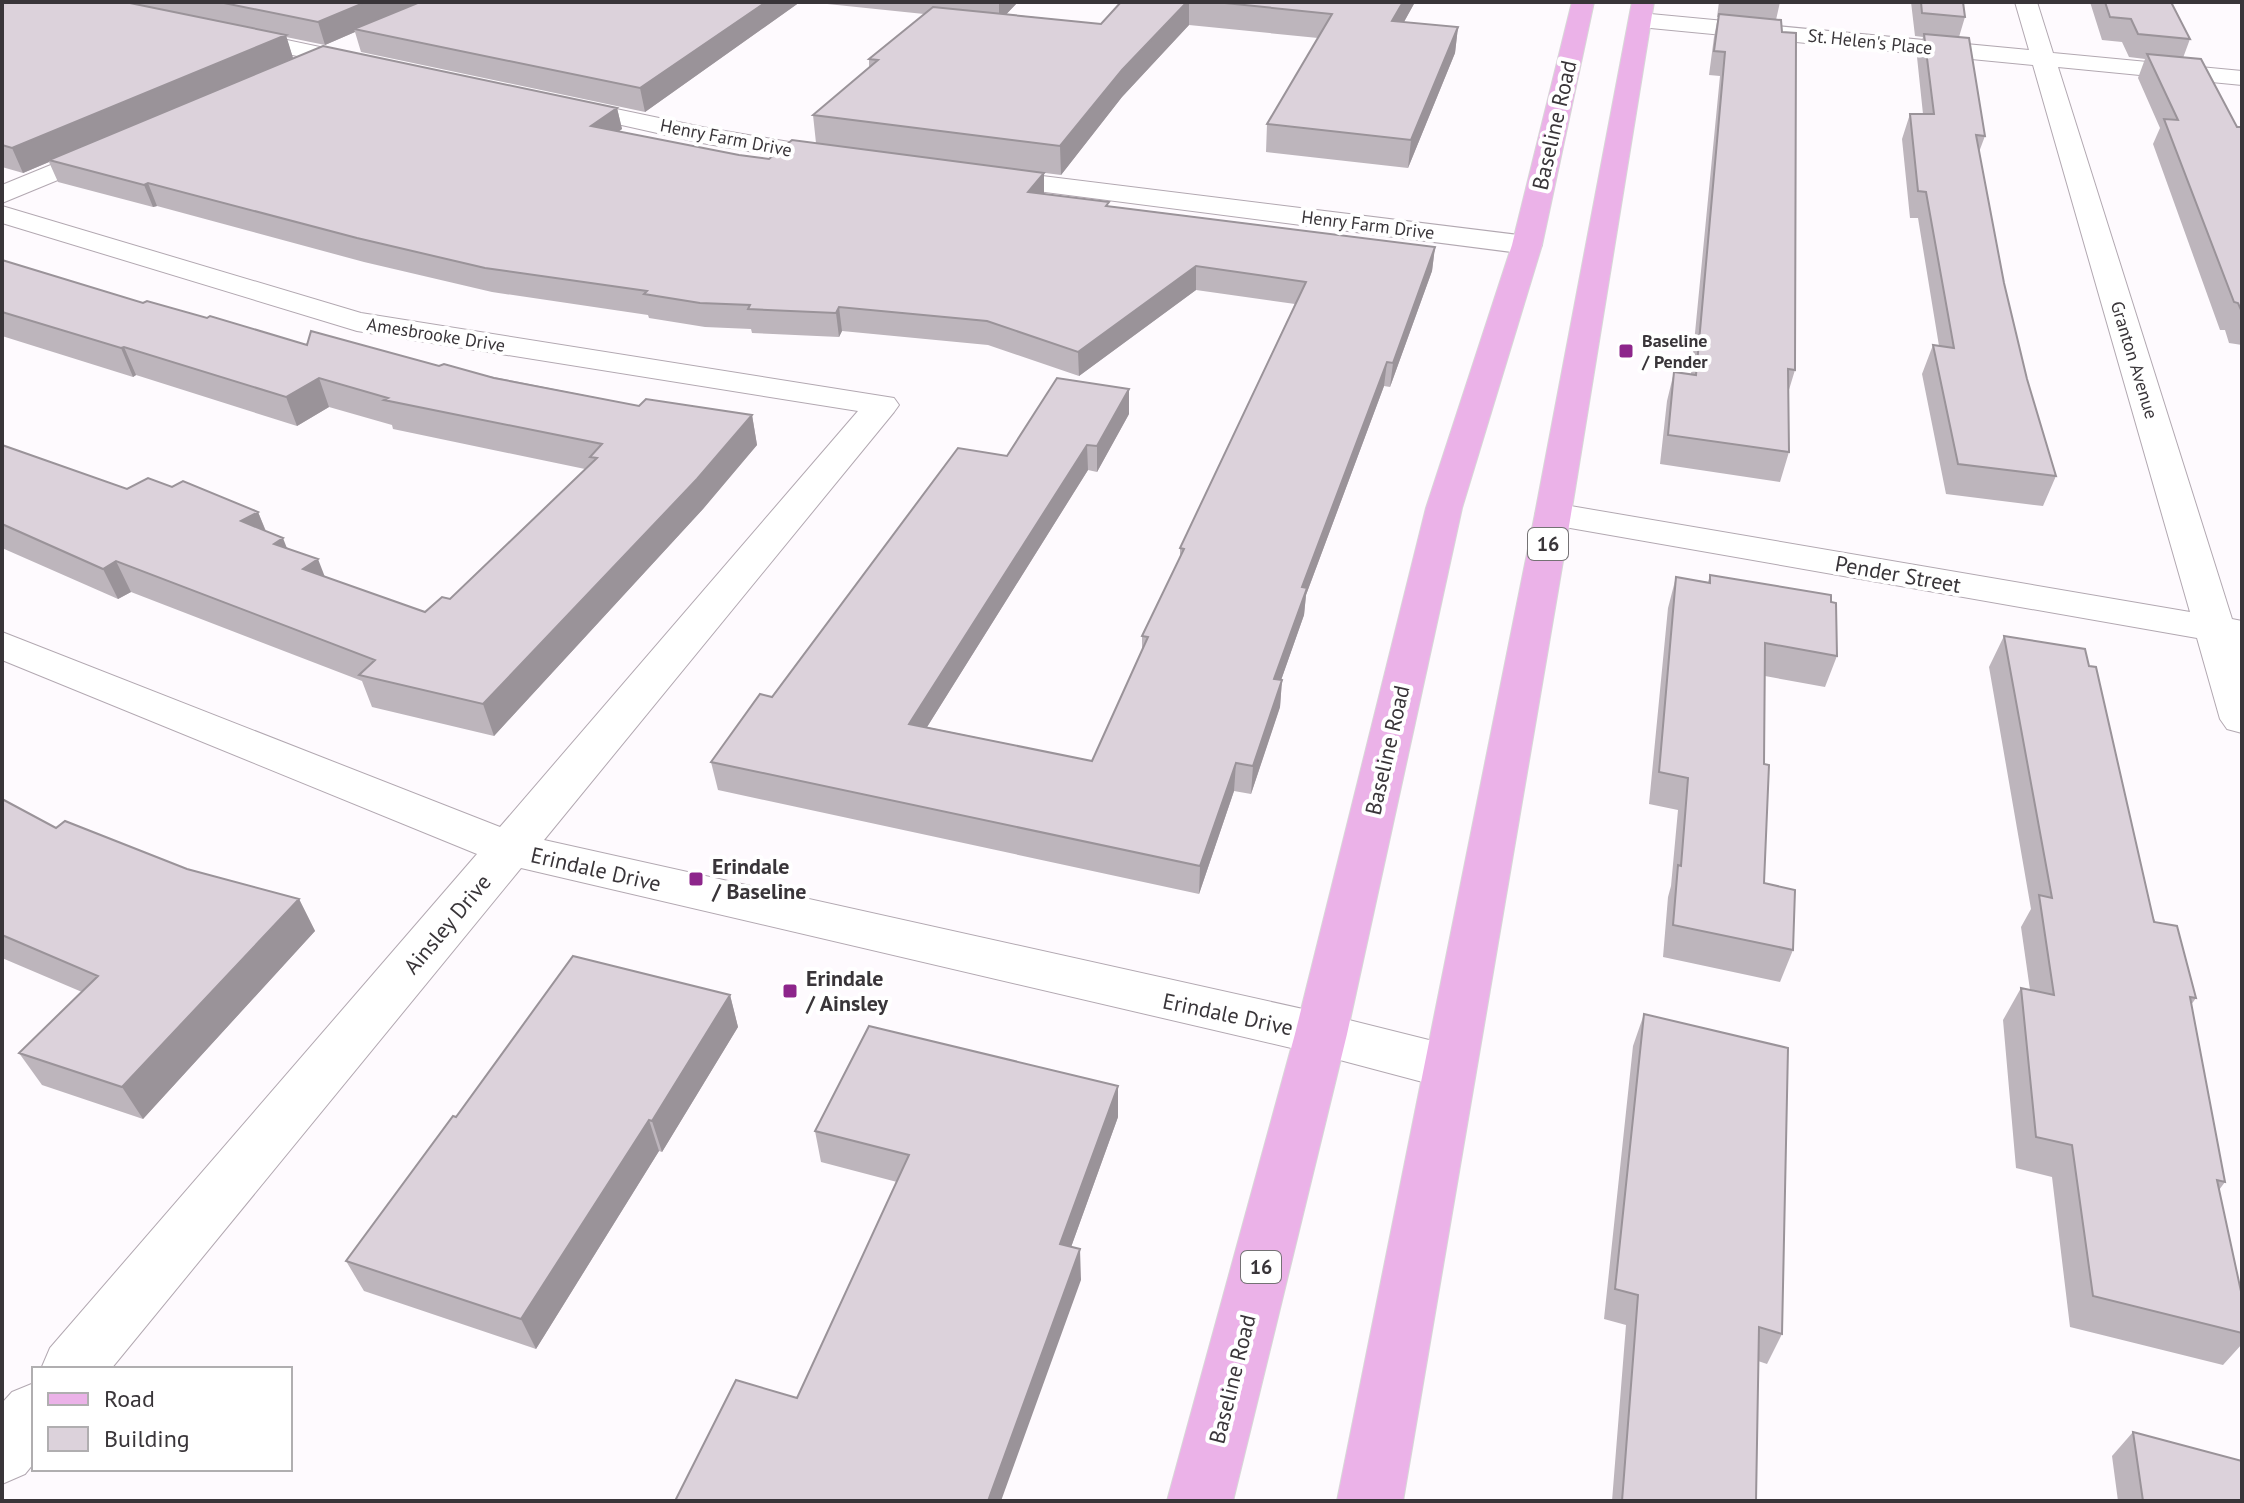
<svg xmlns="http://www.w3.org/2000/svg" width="2244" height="1503" viewBox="0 0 2244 1503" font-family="'PT Sans',sans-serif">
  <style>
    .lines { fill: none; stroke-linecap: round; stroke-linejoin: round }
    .minor-casing { stroke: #b2a8b1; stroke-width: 2 }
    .major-casing { stroke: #d7d7d7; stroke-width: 2 }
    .minor { fill: #fff; fill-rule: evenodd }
    .major { fill: #ebb2e8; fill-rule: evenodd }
    .wall { fill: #bdb5bc }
    .shaded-wall { fill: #9a9399 }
    .building { fill: #dcd2db; stroke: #9a9399; stroke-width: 2 }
    .poi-dot { fill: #8d268b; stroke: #fff; stroke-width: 3 }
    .labels { text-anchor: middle; stroke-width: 8; stroke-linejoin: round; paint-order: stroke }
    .far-street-label { font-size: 18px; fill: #393539; stroke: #fff }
    .far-poi-label { font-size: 18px; font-weight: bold; fill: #393539; stroke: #fff; text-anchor: start }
    .shield { fill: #fff; stroke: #747274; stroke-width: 2 }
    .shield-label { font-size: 20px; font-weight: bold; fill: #393539 }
    .street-label { font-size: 22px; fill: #393539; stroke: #fff }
    .poi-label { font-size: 22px; font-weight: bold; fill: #393539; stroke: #fff; text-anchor: start }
  </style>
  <rect width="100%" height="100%" fill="#fefafe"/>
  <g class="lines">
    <!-- minor casing -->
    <g class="minor-casing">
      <path id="minor" d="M2015,2H2037L2053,53L2242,71V85L2058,67L2232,619L2242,621V733L2227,729L2220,719L2197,638L1553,525L1540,522L1535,514L1540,506L1553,503L2190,612L2033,65L1640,27L1629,20L1640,13L2029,50Z
        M231,28L367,57L375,59L379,64L375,69L367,71L223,40L220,35L223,30Z
        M559,97L702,127L841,151L850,153L854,159L850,165L841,167L702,143L550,109L547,104L550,99Z
        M107,142L116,144L120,150L116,156L2,203V185Z
        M985,169L1527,236L1537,239L1542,245L1537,251L1527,254L975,183L971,177L975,171Z
        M2,206L361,313L894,398L899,405L894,412L544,840L1321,1013L1449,1045L1468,1052L1476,1067L1468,1082L1449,1089L1321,1055L521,868L111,1369H41L50,1348L477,854L2,660V632L500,827L858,411L357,331L2,223Z
        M34,1383V1463L25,1474L2,1484V1403L12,1392Z"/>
    </g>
    <!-- major casing -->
    <g class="major-casing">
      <path id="major" d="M1572,2H1594L1542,245L1462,508L1347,1034L1233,1501H1167L1295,1034L1426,508L1512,245Z
        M1632,2H1654L1571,514L1403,1501H1337L1535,514Z"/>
    </g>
    <!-- minor -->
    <use href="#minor" class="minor"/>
    <!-- major -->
    <use href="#major" class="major"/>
  </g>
  <!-- wall -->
  <path class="wall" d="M2,2H800L645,112L361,52L355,32L325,45L286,37L293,58L617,108L622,129L618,131L739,155L769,159L816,143L813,115L869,67V59L924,14L808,2H1018L1006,14L1101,24L1121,2H1415L1404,22L1458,27L1455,53L1408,168L1266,152L1267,124L1318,38L1189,25L1122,97L1061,175L823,144L1044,173V194L1109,206L1435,247L1432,271L1390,387L1384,386L1306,595L1304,615L1281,680H1282L1280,707L1251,794L1234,791L1199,894L718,790L711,762L772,697L1007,456L1129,414L1097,472L1088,470L927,727L1092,761L1142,651V636L1180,557V548L1295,304L1196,290L1079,376L988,345L842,331L839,337L752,333L751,329L705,327L649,318L648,315L492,292L364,262L157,206L153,207L58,182L49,162L23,173L2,167Z
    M1719,2H1780L1776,20L1795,370L1788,393L1789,452L1780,482L1660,464L1667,401L1674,372L1691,374L1720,76L1709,75L1714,37L1718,17H1717Z
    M1911,2H1963L1965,17L1959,37L1985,136L1979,152L2004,283L2027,379L2056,476L2043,506L1946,494L1922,374L1933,345L1939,346L1918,218H1910L1902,139L1910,114H1923L1917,57L1923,37L1915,36Z
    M2090,2H2171L2190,39L2183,58L2237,127H2242V345L2229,343L2225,330H2220L2153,144L2160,128L2138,78L2145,59L2129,57L2122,42L2102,40Z
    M2,260L143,303L307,345L439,366L639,406L752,415L757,445L703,509L494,736L372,707L362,681L131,592L118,599L2,548V445L127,489L172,487L258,512L266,531L325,577L425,612L450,599L585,469L393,429L392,425L329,407L297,426L136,375L133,377L2,336Z
    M1710,575L1837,656L1825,687L1765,676L1764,883L1793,950L1780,982L1663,957L1668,897L1671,886L1678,810L1649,804L1668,608L1676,577L1708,582Z
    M2004,636L2196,998L2191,1005L2225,1182L2219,1190L2242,1296V1344L2223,1365L2070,1327L2052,1177L2016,1168L2003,1020L2021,988L2030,990L2021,927L2031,909L1989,667Z
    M2,799L56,828L187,869L299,899L315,931L143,1119L42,1085L19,1053L82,992L2,958Z
    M730,995L738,1027L662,1152L659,1151L536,1349L364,1291L346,1261L456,1117Z
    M1644,1014L1782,1334L1767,1364L1758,1361L1756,1501H1612L1626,1325L1604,1319L1633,1046Z
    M1118,1117L1071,1247L1081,1280L897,1182L821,1162L815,1131Z
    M2133,1432L2242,1501H2118L2112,1456Z"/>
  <!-- shaded-wall -->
  <path class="shaded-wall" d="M366,2H424L354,29L355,32L325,45L318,22Z
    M766,2H800L645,112L640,88Z
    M999,2H1018L999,22Z
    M1187,2H1189V25L1122,97L1061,175L1060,146L1122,70Z
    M1403,2H1415L1390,47L1392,21Z
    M1458,27L1455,53L1408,168L1411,140Z
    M286,35L293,58L49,160V162L23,173L12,148Z
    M617,108L622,129L596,148L591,126Z
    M1044,173V195L1028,192Z
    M148,183L157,206L153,207L144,185Z
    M1435,247L1432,271L1390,387L1393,363Z
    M1196,266V290L1079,376L1078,352Z
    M839,307L842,331L839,337L836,313Z
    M124,347L136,375L133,377L121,348Z
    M1387,362L1384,386L1306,595L1304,615L1272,706L1274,679L1302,587Z
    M319,378L329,407L297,426L286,397Z
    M1129,389V414L1097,472V446Z
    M752,415L757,445L703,509L494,736L483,704Z
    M1087,445L1088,470L912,751L909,724Z
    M258,512L270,542L241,521Z
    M283,538L295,569L274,544Z
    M318,559L330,590L303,569Z
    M116,561L131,592L118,599L103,569Z
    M1282,680L1280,707L1251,794L1253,766Z
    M1236,763L1234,791L1199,894L1200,866Z
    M299,899L315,931L143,1119L122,1087Z
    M730,995L738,1027L662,1152L652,1121Z
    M1118,1086V1117L1061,1275L1060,1244Z
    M649,1120L659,1151L536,1349L521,1319Z
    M1080,1249L1081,1280L1001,1501H988Z"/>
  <!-- building -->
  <path class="building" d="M2,2H125L286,35L12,148L2,145Z
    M219,2H366L318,22Z
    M420,2H766L640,88L354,29Z
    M1121,2H1187L1122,70L1060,146L813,115L878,60L869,59L933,7L1101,24Z
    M1215,2H1403L1392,21L1458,27L1411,140L1267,124L1332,14Z
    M1921,2H1963L1965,17L1922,13Z
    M2105,2H2171L2190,39L2138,34L2131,19L2110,17Z
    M1719,14L1781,20L1782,32L1796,33L1795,370L1788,369L1789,452L1668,435L1674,372L1696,375L1725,52L1714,51Z
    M1924,34L1969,38L1985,136L1976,135L2004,283L2027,379L2056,476L1958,464L1933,345L1954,348L1926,192L1918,191L1910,114H1934Z
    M323,46L617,108L591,126L739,155L769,159L792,140L1044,173L1028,192L1109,202L1106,206L1435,247L1393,363L1387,362L1302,587L1307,588L1274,679L1282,680L1253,766L1236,763L1200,866L711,762L760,694L772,697L958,448L1007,456L1057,378L1129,389L1097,446L1087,445L909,724L1092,761L1148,637L1142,636L1184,549L1180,548L1306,282L1196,266L1078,352L987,321L839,307L836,313L748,309L750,305L700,303L644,294L647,291L485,268L357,238L148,183L144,185L49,160Z
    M2147,54L2201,59L2237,127H2242V312L2238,303L2234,302L2164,119L2178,120Z
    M2,260L143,303L147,301L207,318L210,316L307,345L311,331L439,366L444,364L494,378L639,406L646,399L752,415L697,479L483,704L359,675L375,660L116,561L103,569L2,524V445L127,489L148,478L172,487L183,481L258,512L241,521L283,538L274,544L318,559L303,569L425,612L442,597L450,599L597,458L590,457L602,444L384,400L388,398L319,378L286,397L124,347L121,348L2,312Z
    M1710,575L1831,595V602L1836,603L1837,656L1765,643L1764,764L1769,765L1764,883L1795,890L1793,950L1673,925L1678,865L1681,866L1688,778L1659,772L1676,577L1710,583Z
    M2004,636L2085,649L2089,666L2096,667L2154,922L2177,926L2196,998L2190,997L2225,1182L2217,1180L2242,1296V1333L2093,1296L2072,1145L2036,1137L2021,988L2054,995L2039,895L2052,898Z
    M2,799L56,828L65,821L187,869L299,899L122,1087L19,1053L98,976L2,935Z
    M573,956L730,995L652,1121L649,1120L521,1319L346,1261L453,1116L456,1117Z
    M1644,1014L1788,1048L1782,1334L1759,1327L1756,1501H1622L1638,1295L1615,1289Z
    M869,1026L1118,1086L1060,1244L1080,1249L988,1501H675L736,1380L797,1398L909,1155L815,1131Z
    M2133,1432L2242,1461V1501H2143Z"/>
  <!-- markers -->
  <g class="poi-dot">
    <rect x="1618" y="343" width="16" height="16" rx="4"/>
    <rect x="688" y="871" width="16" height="16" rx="4"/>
    <rect x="782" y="983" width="16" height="16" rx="4"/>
  </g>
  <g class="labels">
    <!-- far-street labels -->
    <g class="far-street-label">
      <text transform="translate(1870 42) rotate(6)" y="6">St. Helen's Place</text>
      <text transform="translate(726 138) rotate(11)" y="6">Henry Farm Drive</text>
      <text transform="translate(1368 225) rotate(7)" y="6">Henry Farm Drive</text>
      <text transform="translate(436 335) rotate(9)" y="6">Amesbrooke Drive</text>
      <text transform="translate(2134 360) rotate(73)" y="6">Granton Avenue</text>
    </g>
    <!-- far-poi labels -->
    <g class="far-poi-label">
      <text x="1642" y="347">Baseline<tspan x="1642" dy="21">/ Pender</tspan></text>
    </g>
    <!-- shield labels -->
    <g class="shield">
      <rect x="1528" y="528" width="40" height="32" rx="6"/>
      <rect x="1241" y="1251" width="40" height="32" rx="6"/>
    </g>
    <g class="shield-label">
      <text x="1548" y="551">16</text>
      <text x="1261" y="1274">16</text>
    </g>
    <!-- street labels -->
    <g class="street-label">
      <text transform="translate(1554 125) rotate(-77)" y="8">Baseline Road</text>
      <text transform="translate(1898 574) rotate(10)" y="8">Pender Street</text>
      <text transform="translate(1387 750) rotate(-77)" y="8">Baseline Road</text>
      <text transform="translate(596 869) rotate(13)" y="8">Erindale Drive</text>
      <text transform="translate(447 924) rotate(-50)" y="8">Ainsley Drive</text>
      <text transform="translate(1228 1014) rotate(12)" y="8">Erindale Drive</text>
      <text transform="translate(1232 1379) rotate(-76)" y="8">Baseline Road</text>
    </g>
    <!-- poi labels -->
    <g class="poi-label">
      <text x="712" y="874">Erindale<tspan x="712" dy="25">/ Baseline</tspan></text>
      <text x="806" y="986">Erindale<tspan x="806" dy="25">/ Ainsley</tspan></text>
    </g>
  </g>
  <!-- border -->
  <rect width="2244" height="1503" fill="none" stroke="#393539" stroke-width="8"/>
  <!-- legend -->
  <rect x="32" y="1367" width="260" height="104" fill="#ffffff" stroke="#b0aeb0" stroke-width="2"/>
  <rect x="48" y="1393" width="40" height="12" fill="#ebb2e8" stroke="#b0aeb0" stroke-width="2"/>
  <text x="104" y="1407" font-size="24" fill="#393539">Road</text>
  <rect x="48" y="1427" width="40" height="24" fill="#dcd2db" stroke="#b0aeb0" stroke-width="2"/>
  <text x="104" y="1447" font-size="24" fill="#393539">Building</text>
</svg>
